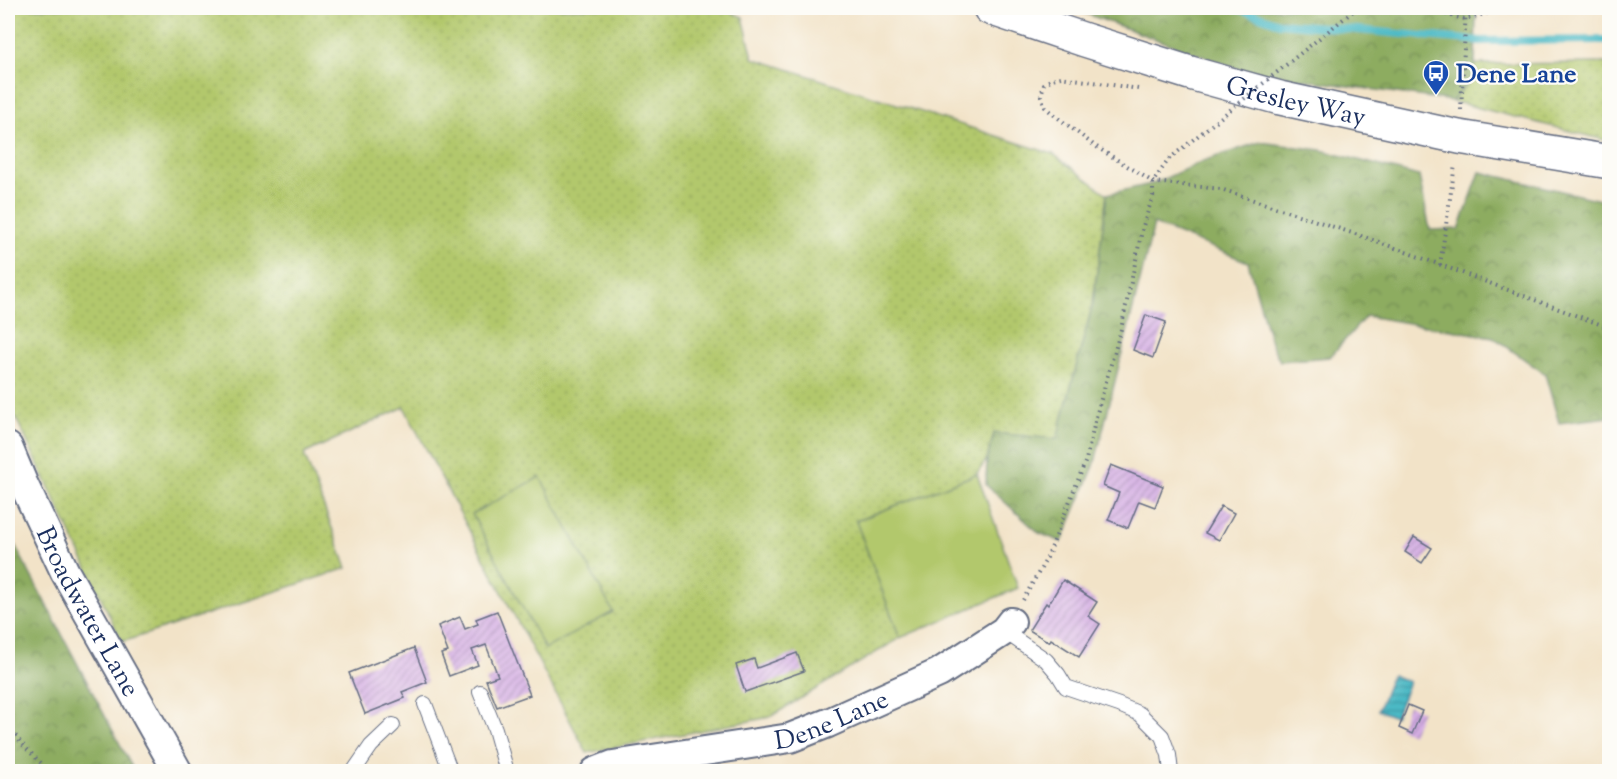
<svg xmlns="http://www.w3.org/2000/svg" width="1617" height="779" viewBox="0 0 1617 779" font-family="'Sorts Mill Goudy',serif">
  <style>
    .green { fill: url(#green-dots); stroke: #667c65; stroke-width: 1.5 }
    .forest { fill: url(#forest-crowns); stroke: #546e5f; stroke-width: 1.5 }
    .pitch { fill: #b2c86c; stroke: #667c65; stroke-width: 1.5 }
    .water { fill: url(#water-rules); stroke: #337492; stroke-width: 1.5 }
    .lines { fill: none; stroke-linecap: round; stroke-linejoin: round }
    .stream { stroke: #4bb9c5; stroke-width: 8 }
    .building { fill: url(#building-hatch) }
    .service-casing { stroke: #666e83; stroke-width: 16 }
    .minor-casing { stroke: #666e83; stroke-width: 32 }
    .tertiary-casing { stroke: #666e83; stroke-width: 36 }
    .path { stroke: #666e83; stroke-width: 4; stroke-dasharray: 1.5 4.5; stroke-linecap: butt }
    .service { stroke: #fff; stroke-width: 14 }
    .minor { stroke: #fff; stroke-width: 28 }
    .tertiary { stroke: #fff; stroke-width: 33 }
    .path-bridge { stroke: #666e83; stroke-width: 4; stroke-dasharray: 1.5 4.5; stroke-linecap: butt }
    .labels { text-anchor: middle; stroke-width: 4.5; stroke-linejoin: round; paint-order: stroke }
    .transit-label { font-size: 26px; font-weight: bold; fill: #164399; stroke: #fdfcf7; text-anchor: start }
    .street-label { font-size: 26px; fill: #1b2f5e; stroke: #fdfcf7 }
  </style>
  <defs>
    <pattern id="green-dots" width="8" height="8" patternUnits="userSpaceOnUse" patternTransform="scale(1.5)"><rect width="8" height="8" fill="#b2c86c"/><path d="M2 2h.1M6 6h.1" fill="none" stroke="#98ac60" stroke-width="1.8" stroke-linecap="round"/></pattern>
    <pattern id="forest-crowns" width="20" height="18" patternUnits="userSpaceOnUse" patternTransform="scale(1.5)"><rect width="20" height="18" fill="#8dac60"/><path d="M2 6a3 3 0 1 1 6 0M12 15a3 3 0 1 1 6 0" fill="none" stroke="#728c52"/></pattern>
    <pattern id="water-rules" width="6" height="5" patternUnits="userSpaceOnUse" patternTransform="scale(1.5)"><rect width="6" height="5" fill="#4bb9c5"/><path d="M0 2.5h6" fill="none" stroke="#3e97a3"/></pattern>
    <pattern id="building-hatch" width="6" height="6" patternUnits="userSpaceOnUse" patternTransform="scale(1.5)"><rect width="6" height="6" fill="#d4ade3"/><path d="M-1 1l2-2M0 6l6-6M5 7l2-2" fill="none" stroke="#ab8dbb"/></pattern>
  </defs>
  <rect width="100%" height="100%" fill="#fdfcf7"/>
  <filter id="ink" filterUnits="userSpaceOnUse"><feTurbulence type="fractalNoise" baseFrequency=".0167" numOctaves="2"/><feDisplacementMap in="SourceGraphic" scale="12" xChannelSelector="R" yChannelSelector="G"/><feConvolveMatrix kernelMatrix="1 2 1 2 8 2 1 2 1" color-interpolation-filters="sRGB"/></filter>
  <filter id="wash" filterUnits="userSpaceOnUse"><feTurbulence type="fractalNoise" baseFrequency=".008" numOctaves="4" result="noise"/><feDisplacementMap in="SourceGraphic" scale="24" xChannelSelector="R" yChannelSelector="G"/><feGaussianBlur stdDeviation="1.35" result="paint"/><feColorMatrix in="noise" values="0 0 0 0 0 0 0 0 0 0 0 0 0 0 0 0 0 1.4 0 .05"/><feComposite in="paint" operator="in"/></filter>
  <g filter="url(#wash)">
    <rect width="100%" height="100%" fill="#f2e3c8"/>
    <!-- green -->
    <path class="green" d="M8,8H721L743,17L753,58L1053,154L1107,194L1093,303L1057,440L994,433L987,459L977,474L856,521L900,638L770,717L587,753L404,407L304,454L347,568L122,642L8,401Z
      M1609,63V141L1452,101L1475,75V64Z"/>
    <!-- forest -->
    <path class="forest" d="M1070,8H1476L1475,75L1452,101L1244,71Z
      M1260,142L1321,150L1419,176L1430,230L1459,229L1480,172L1609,202V417L1559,423L1545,374L1493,337L1366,316L1330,357L1280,361L1271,343L1248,262L1154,224L1094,466L1062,542L1039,533L986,485L987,459L994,433L1057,439L1093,303L1107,194L1155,183L1203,161Z
      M8,532L134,771H8Z"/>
    <!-- pitch -->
    <path class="pitch" d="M977,474L1018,588L900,638L856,521Z
      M540,477L613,612L545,649L472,514Z"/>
    <!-- water -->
    <path class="water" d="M1392,675L1409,682L1395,717L1378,710Z"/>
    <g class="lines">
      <!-- stream -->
      <path class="stream" d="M1237,8L1279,23L1480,41L1610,40"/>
    </g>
    <g id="blocks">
      <!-- building -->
      <path class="building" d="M1146,315L1166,322L1153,358L1133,350Z
        M1111,465L1163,486L1155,507L1139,501L1128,528L1108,520L1119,493L1103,486Z
        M1221,506L1234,513L1219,540L1205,533Z
        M1414,537L1432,548L1422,563L1405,552Z
        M1063,580L1097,602L1088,616L1100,624L1079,657L1051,639L1049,642L1029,630L1046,603L1048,605Z
        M497,611L530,695L497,707L486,680L498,676L486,645L472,650L478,665L449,676L441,654L448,652L438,626L460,617L465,629L478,624L476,619Z
        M414,648L427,682L402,692L405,698L365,714L349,673Z
        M797,653L804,671L745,692L736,665L754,659L757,668Z
        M1408,705L1422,711L1412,734L1399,728Z"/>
    </g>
  </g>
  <g filter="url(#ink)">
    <use href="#blocks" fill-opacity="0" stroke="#666e83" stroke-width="1.5"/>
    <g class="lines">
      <!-- service casing -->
      <g class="service-casing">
        <path id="service" d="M1004,631L1046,660L1058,674L1066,687L1119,705L1140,714L1162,736L1169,755L1171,772
          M480,692L495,729L507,772
          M425,704L451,772
          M353,772L371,746L393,725"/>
      </g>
      <!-- minor casing -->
      <g class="minor-casing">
        <g id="minor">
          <path id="s1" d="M8,447L23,483L65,572L178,772"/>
          <path id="s2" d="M595,772L613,765L790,738L828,723L939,673L1004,631L1011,622"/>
        </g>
      </g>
      <!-- tertiary casing -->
      <g class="tertiary-casing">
        <g id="tertiary">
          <path id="s3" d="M990,8L1085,40L1190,73L1280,98L1459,137L1610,162"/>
        </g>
      </g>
      <!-- path -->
      <path class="path" d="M1416,8L1465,19L1508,8
        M1138,89L1061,77L1052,79L1044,84L1041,96L1045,107L1053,114L1095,146L1153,182L1221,189L1379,242L1610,328
        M1461,110L1466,8
        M1440,265L1455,165
        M1023,600L1048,556L1086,460L1097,413L1121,329L1143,226L1153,196V182L1169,159
        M8,726L22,744L50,772"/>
      <!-- service -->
      <use href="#service" class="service"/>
      <!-- minor -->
      <use href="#minor" class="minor"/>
      <!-- tertiary -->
      <use href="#tertiary" class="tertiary"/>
      <!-- path-bridge -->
      <path class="path-bridge" d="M1169,159L1357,8"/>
    </g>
  </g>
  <!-- icons -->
  <defs>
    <g id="bus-pin" transform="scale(1.35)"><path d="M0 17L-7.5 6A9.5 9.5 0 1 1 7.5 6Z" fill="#1a4fb4" stroke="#fdfcf7"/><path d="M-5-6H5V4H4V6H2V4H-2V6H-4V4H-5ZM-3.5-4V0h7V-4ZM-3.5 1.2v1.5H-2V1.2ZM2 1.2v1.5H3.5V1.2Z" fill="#fff"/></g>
  </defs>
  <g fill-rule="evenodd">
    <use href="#bus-pin" x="1436" y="73"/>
  </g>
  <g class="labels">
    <!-- transit labels -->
    <g class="transit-label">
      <text x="1456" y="82">Dene Lane</text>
    </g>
    <!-- street labels -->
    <g class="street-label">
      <text dy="9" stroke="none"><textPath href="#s3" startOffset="320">Gresley Way</textPath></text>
      <text dy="9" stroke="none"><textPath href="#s1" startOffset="183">Broadwater Lane</textPath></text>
      <text dy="9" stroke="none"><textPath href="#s2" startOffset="243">Dene Lane</textPath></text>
    </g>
  </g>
  <!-- margin -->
  <rect width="1617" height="779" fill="none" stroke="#fdfcf7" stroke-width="30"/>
</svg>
